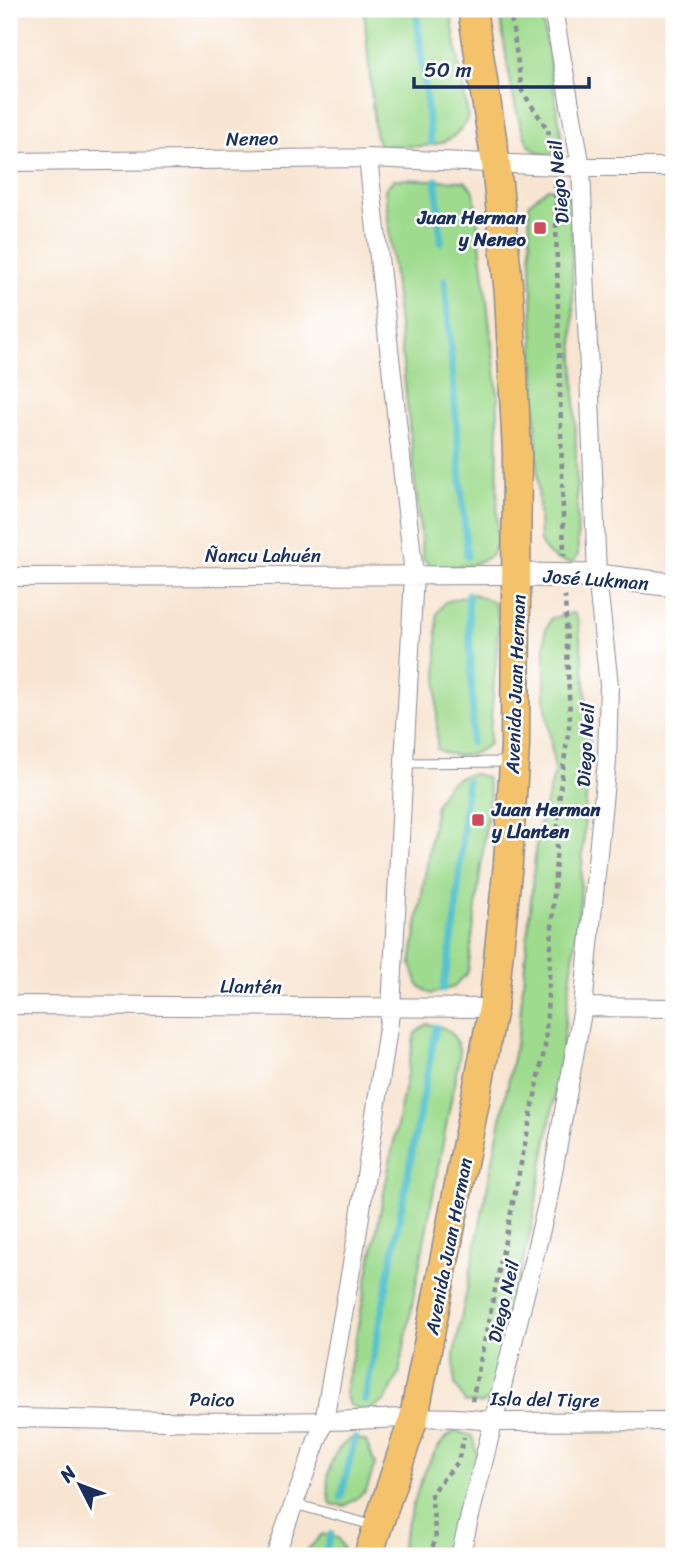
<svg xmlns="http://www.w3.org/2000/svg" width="683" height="1565" viewBox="0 0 683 1565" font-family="Sriracha,sans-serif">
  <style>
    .green { fill: #9fdb8e; stroke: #5d8576; stroke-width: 2 }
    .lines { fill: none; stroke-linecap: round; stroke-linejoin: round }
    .stream { stroke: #55c1ce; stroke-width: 7 }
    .service-casing { stroke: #8a8a98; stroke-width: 11 }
    .minor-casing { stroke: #8a8a98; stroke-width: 20 }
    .tertiary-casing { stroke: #8a8a98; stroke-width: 25 }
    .primary-casing { stroke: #8a8a98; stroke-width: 31 }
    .path { stroke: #8a8a98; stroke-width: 4.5; stroke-dasharray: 5 5; stroke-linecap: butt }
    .service { stroke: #fff; stroke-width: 9 }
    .minor { stroke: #fff; stroke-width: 18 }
    .tertiary { stroke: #fff; stroke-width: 23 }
    .primary { stroke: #f4c26a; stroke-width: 28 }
    .poi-dot { fill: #d1495b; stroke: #fff; stroke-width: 2.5 }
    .labels { text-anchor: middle; stroke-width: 5; stroke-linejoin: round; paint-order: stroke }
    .street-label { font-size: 19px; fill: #1b2f5e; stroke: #fff }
    .poi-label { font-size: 19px; font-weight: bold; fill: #1b2f5e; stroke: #fff; text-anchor: end }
  </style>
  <rect width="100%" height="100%" fill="#fff"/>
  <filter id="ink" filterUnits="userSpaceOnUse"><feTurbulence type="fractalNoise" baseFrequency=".0143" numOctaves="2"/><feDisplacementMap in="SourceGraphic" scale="14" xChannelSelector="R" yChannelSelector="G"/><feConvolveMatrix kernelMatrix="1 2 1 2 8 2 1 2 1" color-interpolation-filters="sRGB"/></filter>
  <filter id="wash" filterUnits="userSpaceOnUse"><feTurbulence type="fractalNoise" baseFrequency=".00686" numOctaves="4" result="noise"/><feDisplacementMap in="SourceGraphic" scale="28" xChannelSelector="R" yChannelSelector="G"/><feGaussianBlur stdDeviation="1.57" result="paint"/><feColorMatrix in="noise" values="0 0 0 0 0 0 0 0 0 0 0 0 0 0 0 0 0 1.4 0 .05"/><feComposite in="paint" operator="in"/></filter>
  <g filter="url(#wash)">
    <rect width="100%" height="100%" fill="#f8e5d1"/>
    <!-- green -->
    <path class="green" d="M364,9H450L468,117C450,155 416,145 380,145L375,134Z
      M499,9H541L562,140L559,153C550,154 541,156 533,149C514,133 504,37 499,9Z
      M394,179L465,181L474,192L498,396L497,544L491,556L471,565L434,568L423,559L385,189Z
      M548,188L565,190L571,202L578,555L573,563C556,561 549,557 540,542L529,203Z
      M473,594L494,602L499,621L489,744C472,758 457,759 437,749V614L445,602Z
      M574,613L578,620L590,730L580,901L560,1065L532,1224L491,1397L482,1404L465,1402L455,1384L454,1355L519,1028L537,834L555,772L545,701V632L551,618Z
      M474,774L486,777L490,793L468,972L454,987L431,994L418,985L411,964L436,805C444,786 452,776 474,774Z
      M427,1024C447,1026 456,1033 460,1053L399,1374L385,1401L366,1411L349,1405L345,1393L415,1033Z
      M456,1431L472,1436L480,1465L451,1556H398C409,1523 424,1446 456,1431Z
      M352,1438L366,1441L375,1464L366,1491L345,1506L331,1504C323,1481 329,1451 352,1438Z
      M322,1534L338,1538L346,1556H302Z"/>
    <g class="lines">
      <!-- stream -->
      <path class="stream" d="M416,9L431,142
        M436,180L441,242
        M445,280L467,556
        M468,594L473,720L471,743
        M443,989L455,924L467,782
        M365,1400L436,1027
        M341,1497L355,1438
        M324,1556L331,1534"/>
    </g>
  </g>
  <g filter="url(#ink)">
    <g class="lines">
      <!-- service casing -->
      <g class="service-casing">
        <path id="service" d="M404,763L510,762
          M294,1504L376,1526"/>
      </g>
      <!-- minor casing -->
      <g class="minor-casing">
        <path id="minor" d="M9,162L368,158L581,167H674
          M9,577L518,575
          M9,1005L493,1008
          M583,1007L674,1008
          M9,1418C114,1419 220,1424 325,1421C382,1420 439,1413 496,1422L674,1421
          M275,1556L324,1421L357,1236L391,1008L414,575L368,158
          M460,1556L547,1205L583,1007L607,761L609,685L597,576L581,167L553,9"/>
      </g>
      <!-- tertiary casing -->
      <g class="tertiary-casing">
        <path id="tertiary" d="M518,575L597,576L674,585"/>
      </g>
      <!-- primary casing -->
      <g class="primary-casing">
        <path id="primary" d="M368,1556L414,1417L493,1008L508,863L515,745L517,453L509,295L496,164L472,9"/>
      </g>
      <!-- path -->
      <path class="path" d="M510,9L522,91L548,130L551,147
        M555,183L564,556
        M472,1401L545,1047L560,790L570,720L565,596
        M428,1556L436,1539L431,1493L458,1462L464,1437"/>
      <!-- service -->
      <use href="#service" class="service"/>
      <!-- minor -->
      <use href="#minor" class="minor"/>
      <!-- tertiary -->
      <use href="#tertiary" class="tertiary"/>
      <!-- primary -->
      <use href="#primary" class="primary"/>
    </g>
  </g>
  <!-- markers -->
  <g class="poi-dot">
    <rect x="533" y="221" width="14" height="14" rx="3.5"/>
    <rect x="471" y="813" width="14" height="14" rx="3.5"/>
  </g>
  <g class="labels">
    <!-- street labels -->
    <g class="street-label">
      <text transform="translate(252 138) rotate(-1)" y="7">Neneo</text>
      <text transform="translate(558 182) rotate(-95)" y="7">Diego Neil</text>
      <text x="263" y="562">Ñancu Lahuén</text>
      <text transform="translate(596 579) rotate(4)" y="7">José Lukman</text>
      <text transform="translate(515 684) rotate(-88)" y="7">Avenida Juan Herman</text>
      <text transform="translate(585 745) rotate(-87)" y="7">Diego Neil</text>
      <text transform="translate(251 986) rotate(1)" y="7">Llantén</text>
      <text transform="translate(448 1246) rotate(-79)" y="7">Avenida Juan Herman</text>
      <text transform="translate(503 1301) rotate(-77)" y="7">Diego Neil</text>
      <text transform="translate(212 1399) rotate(1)" y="7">Paico</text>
      <text transform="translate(545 1399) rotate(1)" y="7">Isla del Tigre</text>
    </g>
    <!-- poi labels -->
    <g class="poi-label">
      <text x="526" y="224">Juan Herman<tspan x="526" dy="22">y Neneo</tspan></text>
      <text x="492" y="816" text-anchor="start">Juan Herman<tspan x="492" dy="22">y Llanten</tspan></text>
    </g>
  </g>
  <!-- margin -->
  <rect width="683" height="1565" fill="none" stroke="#fff" stroke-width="35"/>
  <!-- north arrow -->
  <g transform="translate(80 1485) rotate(312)" stroke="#ffffff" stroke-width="5" paint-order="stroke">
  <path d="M0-5L12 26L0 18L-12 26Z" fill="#1b2f5e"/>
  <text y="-10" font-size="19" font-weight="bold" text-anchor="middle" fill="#1b2f5e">N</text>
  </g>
  <!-- scale -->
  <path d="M414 77v10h175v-10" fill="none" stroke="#1b2f5e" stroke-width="3.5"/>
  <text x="424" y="77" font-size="21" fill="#1b2f5e" stroke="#ffffff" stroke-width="5" paint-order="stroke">50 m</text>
</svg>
